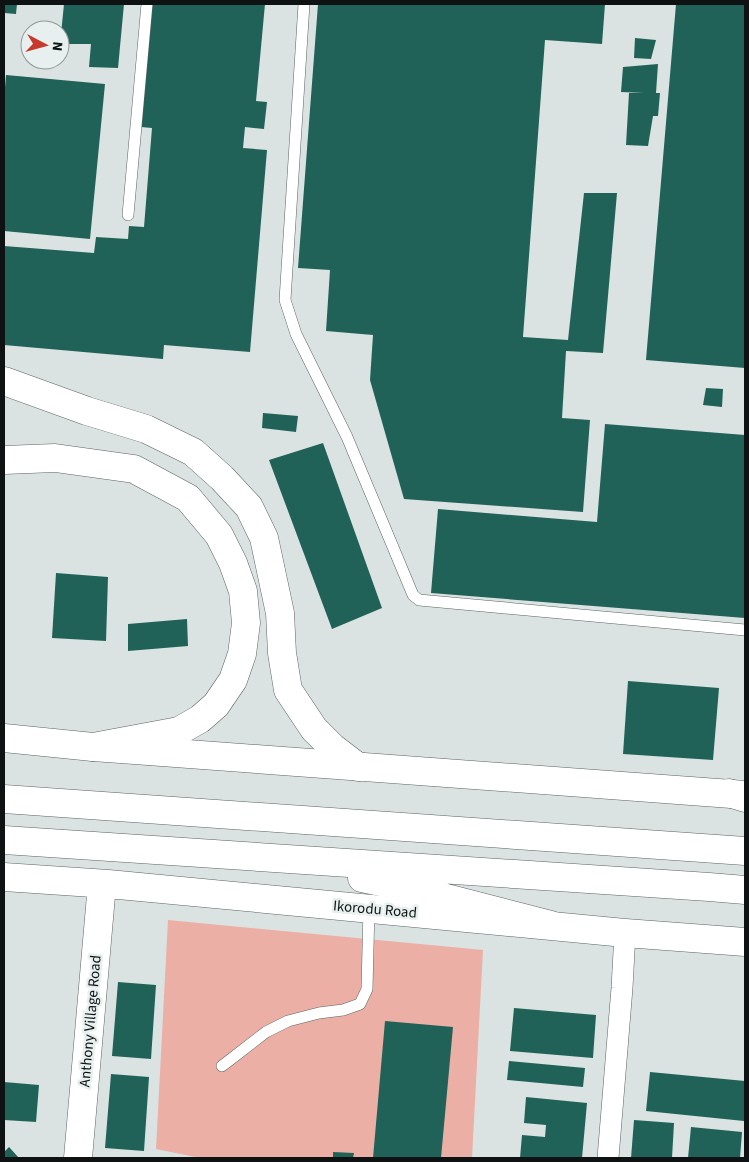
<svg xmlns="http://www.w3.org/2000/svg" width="749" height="1162" viewBox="0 0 749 1162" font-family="'Source Sans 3',sans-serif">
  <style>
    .green { fill: #ecafa5 }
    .building { fill: #206257 }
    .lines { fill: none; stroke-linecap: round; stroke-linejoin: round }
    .lane-casing { stroke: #5c6462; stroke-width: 12 }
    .street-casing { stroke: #5c6462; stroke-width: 22 }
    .secondary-casing { stroke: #5c6462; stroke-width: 29 }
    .primary-casing { stroke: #5c6462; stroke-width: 29 }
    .highway-casing { stroke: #5c6462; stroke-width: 29 }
    .lane { stroke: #fff; stroke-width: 11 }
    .street { stroke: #fff; stroke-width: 21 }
    .secondary { stroke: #fff; stroke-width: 28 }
    .primary { stroke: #fff; stroke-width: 28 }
    .highway { stroke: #fff; stroke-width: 28 }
    .labels { text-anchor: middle; stroke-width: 5; stroke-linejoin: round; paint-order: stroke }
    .street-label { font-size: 15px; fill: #0f1212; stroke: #e7f0ee }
  </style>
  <rect width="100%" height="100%" fill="#dae3e1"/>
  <!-- green -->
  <path class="green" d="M168,920L483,950L472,1158H200L156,1149Z"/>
  <!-- building -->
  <path class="building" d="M4,4H17L16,14L4,13Z
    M64,4H124L118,68L89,67L91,44H60Z
    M151,4H265L256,101L267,102L264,129L245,127L243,148L267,150L250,352L164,345L163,359L4,345V246L94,253L96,237L128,239L129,226L144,227L152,128L141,127Z
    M318,4H605L602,44L545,40L523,337L568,340L584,193H617L603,353L566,351L562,418L590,420L583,512L404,499L370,380L373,335L326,331L330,270L298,268Z
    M676,4H745V368L646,360Z
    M635,38L656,40L651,59L634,58Z
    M658,64L656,93H660L658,116H653L648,146L626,145L629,93H644L621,92L623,67Z
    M6,75L105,84L90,239L4,231V100Z
    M706,388L723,389L722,407L703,405Z
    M263,413L298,416L296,432L262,428Z
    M605,424L745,435V618L431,593L438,509L597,522Z
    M323,443L382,608L332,629L269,460Z
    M56,573L108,577L106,641L52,638Z
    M187,619L188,646L128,651V624Z
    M628,681L719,688L713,760L623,754Z
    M118,982L156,985L151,1059L112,1056Z
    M514,1008L596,1015L593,1058L510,1051Z
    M385,1021L453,1027L441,1158H373Z
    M509,1061L585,1068L583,1087L507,1080Z
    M650,1072L745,1081L744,1121L646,1111Z
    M111,1074L149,1077L144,1151L105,1148Z
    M4,1082L39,1085L36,1122L4,1120Z
    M526,1097L587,1103L582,1158H520L522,1135L545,1137L546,1125L524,1123Z
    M634,1120L674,1123L672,1158H631Z
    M691,1127L742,1132L740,1158H688Z
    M9,1147L19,1158H4V1152Z
    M333,1152L354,1153L353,1158H333Z"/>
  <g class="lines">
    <!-- lane casing -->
    <g class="lane-casing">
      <path id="lane" d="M304,4L285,300L296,334L347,437L413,595L419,600L745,630
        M128,215L147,4
        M222,1066L266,1032L288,1021L319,1013L343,1010L360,1004L367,989L369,908"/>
    </g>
    <!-- street casing -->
    <g class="street-casing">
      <path id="street" d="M608,1158L622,988L625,933"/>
    </g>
    <!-- secondary casing -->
    <g class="secondary-casing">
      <path id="secondary" d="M4,381L87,411L146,429L193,452L222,478L249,507L264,538L280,613L282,653L288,690L314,729L332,747L358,767"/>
    </g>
    <!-- primary casing -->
    <g class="primary-casing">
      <path id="primary" d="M4,738L93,747L745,795
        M4,877L108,884L625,933L745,942
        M78,1158L102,884"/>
    </g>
    <!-- highway casing -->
    <g class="highway-casing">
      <path id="highway" d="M4,460L55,458L134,469L188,498L219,535L233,563L243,591L246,623L242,654L233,680L216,705L200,719L179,731L93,747
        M729,793L745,798
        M4,799L745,851
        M4,840L709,887L745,890
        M362,878L400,886L551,925"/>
    </g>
    <!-- lane -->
    <use href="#lane" class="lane"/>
    <!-- street -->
    <use href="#street" class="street"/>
    <!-- secondary -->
    <use href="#secondary" class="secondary"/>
    <!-- primary -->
    <use href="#primary" class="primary"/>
    <!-- highway -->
    <use href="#highway" class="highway"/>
  </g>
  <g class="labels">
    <!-- street labels -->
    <g class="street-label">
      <text transform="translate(375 909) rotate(5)" y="5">Ikorodu Road</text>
      <text transform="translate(90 1021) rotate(-85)" y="5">Anthony Village Road</text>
    </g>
  </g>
  <!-- border -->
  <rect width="749" height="1162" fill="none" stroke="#0f1212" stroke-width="10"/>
  <!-- north arrow -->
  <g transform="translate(45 45) rotate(96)"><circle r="24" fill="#e7f0ee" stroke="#919796"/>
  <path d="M0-4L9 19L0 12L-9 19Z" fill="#c7392c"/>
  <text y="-8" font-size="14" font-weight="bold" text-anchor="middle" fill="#0f1212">N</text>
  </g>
</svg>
